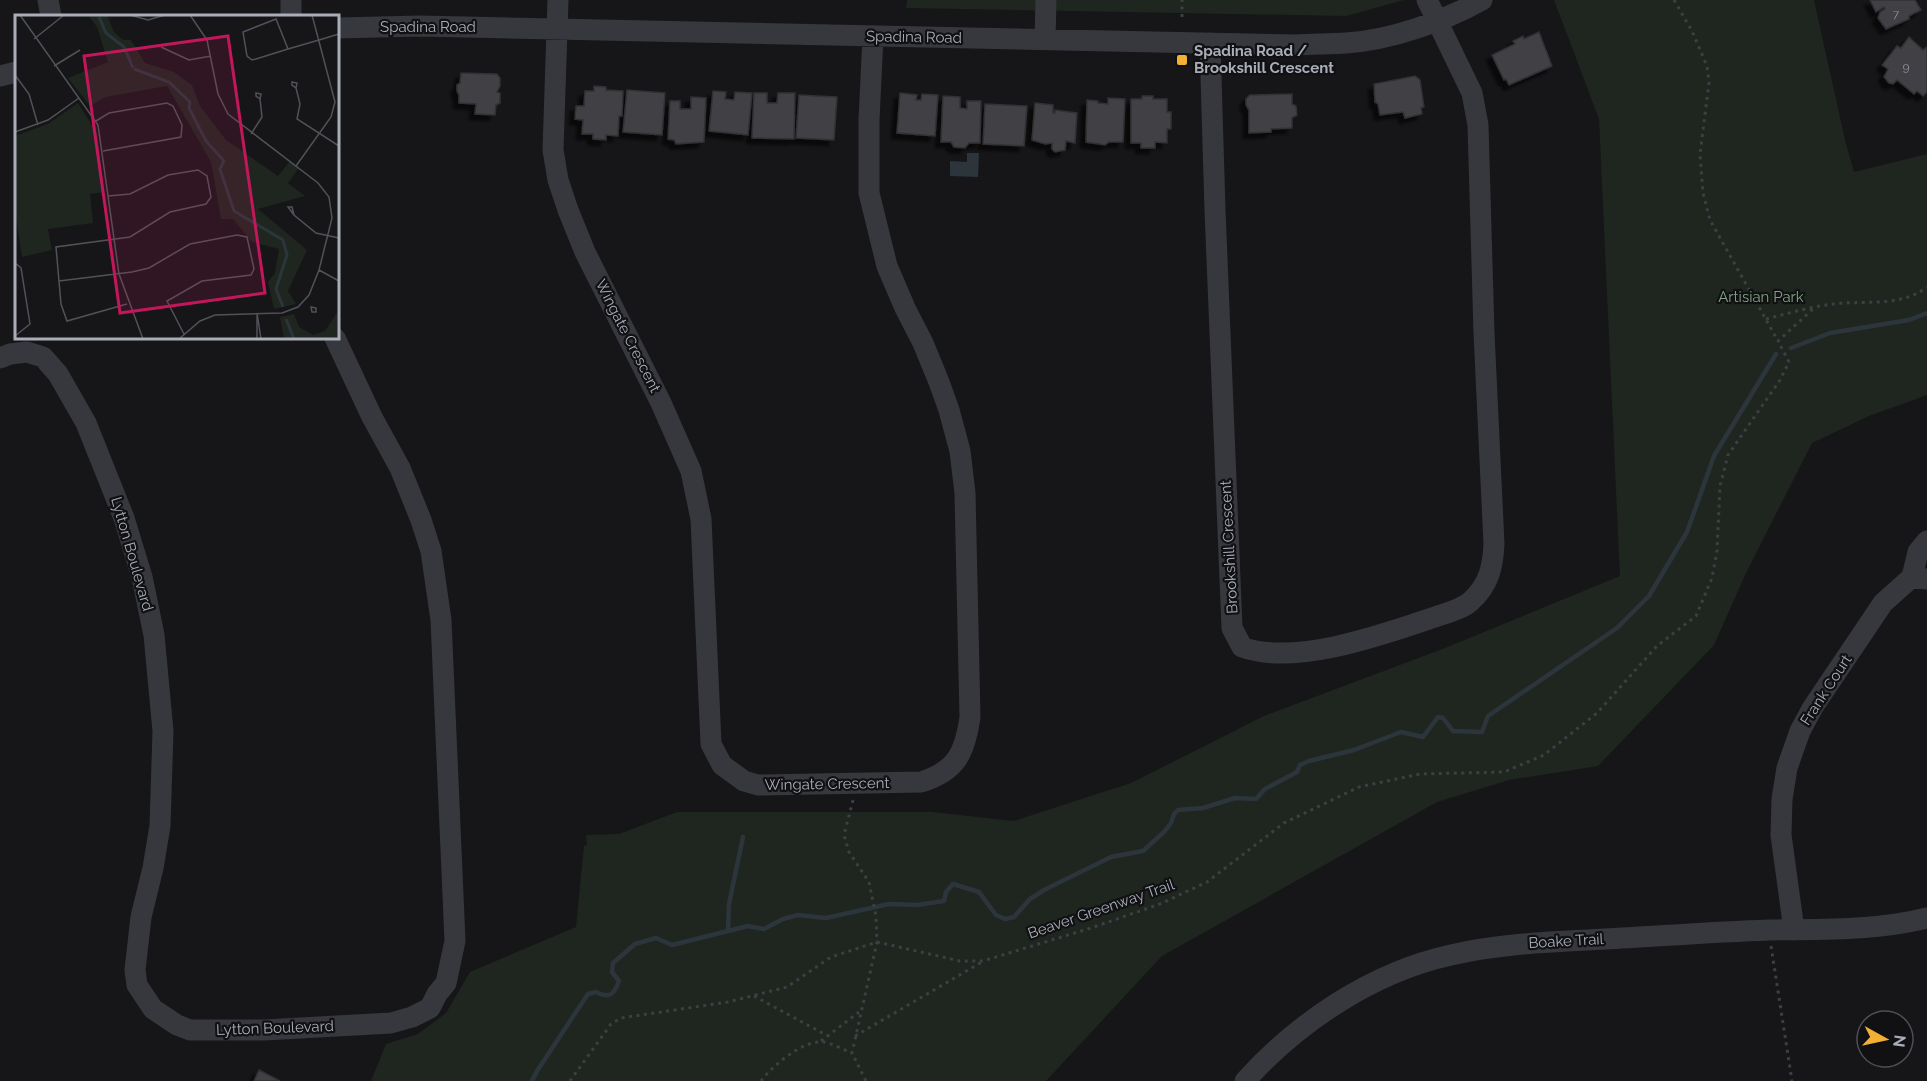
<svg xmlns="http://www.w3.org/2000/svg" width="1927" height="1081" viewBox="0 0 1927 1081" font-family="Raleway,sans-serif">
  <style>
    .green { fill: #1e261f }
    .water { fill: #2c353c }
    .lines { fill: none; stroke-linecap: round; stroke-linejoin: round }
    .stream { stroke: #2c353c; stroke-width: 4.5 }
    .building { fill: #404145; stroke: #303034; stroke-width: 1.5; filter: url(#shadow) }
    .path { stroke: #3d3f44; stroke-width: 3; stroke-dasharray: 3 4.5; stroke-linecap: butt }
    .minor { stroke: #37383d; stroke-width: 21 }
    .poi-dot { fill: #f2b134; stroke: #111113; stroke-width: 2 }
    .labels { text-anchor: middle; stroke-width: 4.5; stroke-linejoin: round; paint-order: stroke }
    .number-label { font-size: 12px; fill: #8e929b }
    .street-label { font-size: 15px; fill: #a8adb8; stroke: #111113 }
    .poi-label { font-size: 15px; font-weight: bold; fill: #a8adb8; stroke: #111113; text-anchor: start }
    .park-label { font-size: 15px; fill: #7fa381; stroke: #111113 }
    .inset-river { fill: none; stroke: #2c353c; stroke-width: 3 }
    .inset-road { fill: none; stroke: #505258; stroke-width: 1.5 }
    .view { fill: #c2185b; fill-opacity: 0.15; stroke: #c2185b; stroke-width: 3 }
    .inset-edge { fill: none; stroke: #a8adb8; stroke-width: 3 }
  </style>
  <defs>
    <filter id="shadow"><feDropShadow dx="-5.5" dy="5.5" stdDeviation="1.5" flood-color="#0009"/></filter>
  </defs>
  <rect width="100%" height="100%" fill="#161618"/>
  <!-- green -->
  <path class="green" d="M907,0H1404L1346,16L906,8Z
    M1554,0H1814L1846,144L1854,172L1927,154V395L1869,416L1812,443L1746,573L1714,645L1598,766L1509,780L1437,802L1162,956L1046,1081H371L386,1044L418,1034L446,1013L470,972L576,927L584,846L587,845L586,835L619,834L677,812H932L1014,821L1131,783L1264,716L1445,648L1620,576L1599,119Z"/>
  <!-- water -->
  <path class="water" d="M967,153H979L978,177L950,176V161L967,162Z"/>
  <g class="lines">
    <!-- stream -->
    <path class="stream" d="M1791,348L1830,333L1909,320L1927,313
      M728,931L729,904L743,837
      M532,1081L537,1071L588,994L596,992C609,999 614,995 619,981L612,972L613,963L635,944L656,938L672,945L748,926L764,929L783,919L798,915L826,918L889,904L917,905L944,901L946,892L953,884L979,892L996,915L1005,919L1014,917L1030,899L1044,890L1111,857L1143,851L1165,831L1171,823L1174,814L1178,810L1203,808L1235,798L1256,799L1265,789L1297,772L1300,765L1309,761L1354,750L1401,732L1423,737L1438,717L1443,718L1453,731L1482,732L1488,716L1617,628L1649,596L1687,532L1714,456L1776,354"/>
  </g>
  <!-- building -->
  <path class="building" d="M1870,0H1915L1921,10L1909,16V19L1886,29L1878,18L1880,12L1885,9L1884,7L1876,12Z
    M1539,32L1552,66L1509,85L1506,79L1504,80L1492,55L1515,44L1513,41L1523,36L1524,39Z
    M1909,37L1923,50L1927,47V92L1923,96L1917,91L1914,94L1897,80L1893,84L1889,83L1884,77L1888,69L1882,65L1897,46L1901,48Z
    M461,73L497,74L500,78V86L497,92L500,93V103L496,105L495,115L475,114L476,104L459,103V95L457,91V85L460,83Z
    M1415,76L1420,80L1424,107L1421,108L1422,114L1405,118L1403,112L1380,115L1378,104L1375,102L1374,84Z
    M594,86L606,87V90L623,91L622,116H619L618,136L606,135V140L593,139V134H582L583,120L575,119L576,106H584L585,91H594Z
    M627,90L665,93L662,135L623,132Z
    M713,91L726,92L725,99L734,100L735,92L752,93L748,135L709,131Z
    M754,93H767V103H777L778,93H795L794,139L752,138Z
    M900,93L917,95L916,100H921L922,94L938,95L935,136L897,133Z
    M1292,94V104L1296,106L1297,115L1292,118V128L1271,129V132L1249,133V110L1246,105V99L1250,95Z
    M799,95L837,97L834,140L796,138Z
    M943,96L960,97V108L967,109V101H981L980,143H969L965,148L954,147L951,142H941Z
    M1142,96H1153V99H1167V112H1171V129H1167V143L1155,142V148H1141V143H1131V99H1142Z
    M691,97L706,98L704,142L676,144L674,140L668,139L670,101H680V109H691Z
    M1108,98L1125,99L1123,142H1109L1105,145L1086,142L1087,100L1098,101V103L1108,104Z
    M1035,103L1053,105V113H1055V110L1077,113L1075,143L1066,141L1065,150L1055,152L1052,149V143L1045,144L1032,140Z
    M985,104L1027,106L1024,146L983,144Z
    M259,1070L280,1081H254Z"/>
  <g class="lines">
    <!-- path -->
    <path class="path" d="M1674,0L1692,31L1707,66L1709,83L1700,154L1703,193L1710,220L1778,341L1814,308
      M1182,17V0
      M1766,319C1786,314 1806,308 1826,305C1859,299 1899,309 1927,287
      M853,800L844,835L849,852L869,882L876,916L877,942L852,1053L866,1081
      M1771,946L1792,1081
      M754,996L828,1036
      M855,1036L982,962
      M821,1041L859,1012
      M570,1081L611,1024L621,1018L728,1002L787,987L831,957L877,942L960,961H983L1091,928L1160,904L1207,882L1284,823L1359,787L1420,774L1504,772L1544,755L1597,713L1657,646L1696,616L1712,578L1717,551L1720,486L1728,455L1780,380L1789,362L1778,341
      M761,1081C772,1066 804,1039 824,1042C833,1044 843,1049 851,1053"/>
    <!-- minor -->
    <path class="minor" d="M48,0L51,16
      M558,0L553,150L558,180L568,210L585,252L661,403L691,471L701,519L711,744L722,765L744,781L758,785L921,782C957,771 965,752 970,717L965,493L960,451L949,410L939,382L923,343L905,308L887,266L869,193V120L873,36
      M291,16V0
      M338,28L420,26L1295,45C1312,44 1329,44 1346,43C1391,40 1442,22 1482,0
      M1045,40L1046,0
      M1210,43L1215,210L1232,628L1242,647C1293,666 1379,636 1429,619C1442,614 1462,610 1471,601C1489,585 1493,566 1494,544L1484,333L1478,125L1472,93L1427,0
      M0,76L16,72
      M0,358L10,354L27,352L43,357L58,374L86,423L124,518L142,577L154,635L163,731L160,826L153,868L141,917L135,970L137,985L153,1009L177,1025L190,1030H264L391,1023L412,1017L430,1008L437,994L446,983L455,941L441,620L431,551L421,520L400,468L372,417L335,338
      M1927,541L1918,552L1912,577L1927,579
      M1794,930L1781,835L1782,799L1787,768L1800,731L1813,707L1883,603L1912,577
      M1245,1081C1298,1022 1373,972 1451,955C1502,943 1554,942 1605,939C1660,936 1714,932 1769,930C1822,929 1875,931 1927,918"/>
  </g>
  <!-- markers -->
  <rect class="poi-dot" x="1176" y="54" width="12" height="12" rx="3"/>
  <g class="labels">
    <!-- number labels -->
    <g class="number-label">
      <text x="1896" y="18">7</text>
      <text x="1906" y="71">9</text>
    </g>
    <!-- street labels -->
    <g class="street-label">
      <text x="428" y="32">Spadina Road</text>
      <text transform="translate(914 37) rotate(1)" y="5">Spadina Road</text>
      <text transform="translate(628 336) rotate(63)" y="5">Wingate Crescent</text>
      <text transform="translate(1229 547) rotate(-93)" y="5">Brookshill Crescent</text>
      <text transform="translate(132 554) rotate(74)" y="5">Lytton Boulevard</text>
      <text transform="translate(1826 690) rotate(-57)" y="5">Frank Court</text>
      <text transform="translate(827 784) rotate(-1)" y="5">Wingate Crescent</text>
      <text transform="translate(1101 909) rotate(-19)" y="5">Beaver Greenway Trail</text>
      <text transform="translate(1566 941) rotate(-3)" y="5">Boake Trail</text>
      <text transform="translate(275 1028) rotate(-2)" y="5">Lytton Boulevard</text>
    </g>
    <!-- poi labels -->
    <g class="poi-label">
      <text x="1194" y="56">Spadina Road /<tspan x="1194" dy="17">Brookshill Crescent</tspan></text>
    </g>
    <!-- park labels -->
    <g class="park-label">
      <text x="1761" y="302">Artisian Park</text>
    </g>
  </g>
  <!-- overview -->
  <g transform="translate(15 15)">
    <rect width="324" height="324" fill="#161618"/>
    <path d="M73,0H92L99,17L108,25H116L130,48L159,57L177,70L185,91L211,125L263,161L275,146L284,153L273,168L290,181L243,194L292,235L273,276L281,289L259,294L253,267L260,258L264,234L237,227L218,204H206L196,147L152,71L91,82L75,91L53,63L93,47L82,12ZM63,88L82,118L89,177L75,179L78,208L33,214L37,235L7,242L0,195V121L33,109ZM324,295V324H269L265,302L279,299L284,312L298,320L310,316Z" fill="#1e261f"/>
    <path class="inset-river" d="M84,2L91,18L109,32L118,53M119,54L154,67L175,87L174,93L191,126L209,146L205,154L219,196L268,225L272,240L261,274L268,292M271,304L279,324"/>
    <path class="inset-road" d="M5,0L83,110L104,259L128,324M115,0L133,5L150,0M19,24L49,0M146,32L174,45L196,41M273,34L261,4L228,17L232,41L237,45L241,44L273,34L304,25L324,19M39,51L65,35M0,60L14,79L23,110M277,67L282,68L281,73L277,70ZM281,73L285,89L282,104L324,131M241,78L246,79L245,84L241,81ZM81,106L94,98L152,88L158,91L167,110L166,122L88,136M0,117L33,105L64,83M236,119L247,102L245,84M281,151L316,102L320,87L297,0M93,181L115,179L153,160L183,155L192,161L196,182L191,189L155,197L115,222L41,232L46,289L52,306L112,289M279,200L273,192H277L279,200L301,218L324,223M0,248L6,253L15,309L0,321M304,255L324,266M44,266L117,257L134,253L175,229L222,220L232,222L239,254L236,260L187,266L152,286L169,319M296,292L301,293V297H297ZM242,298L246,324M164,324L185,306L200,300L267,298L283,292L294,280L304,255L317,203L314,182L303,168L213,99L203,79L192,25L175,0M242,324V298"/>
    <path class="view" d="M213,21L250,278L105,298L69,41Z"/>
    <rect width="324" height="324" class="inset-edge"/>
  </g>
  <!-- north arrow -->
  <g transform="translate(1885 1039) rotate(98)"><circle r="28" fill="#111113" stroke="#4d4f55" stroke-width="1.5"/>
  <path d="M0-4.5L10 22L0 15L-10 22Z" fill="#f2b134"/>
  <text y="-9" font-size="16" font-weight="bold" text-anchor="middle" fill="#a8adb8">N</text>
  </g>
</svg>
